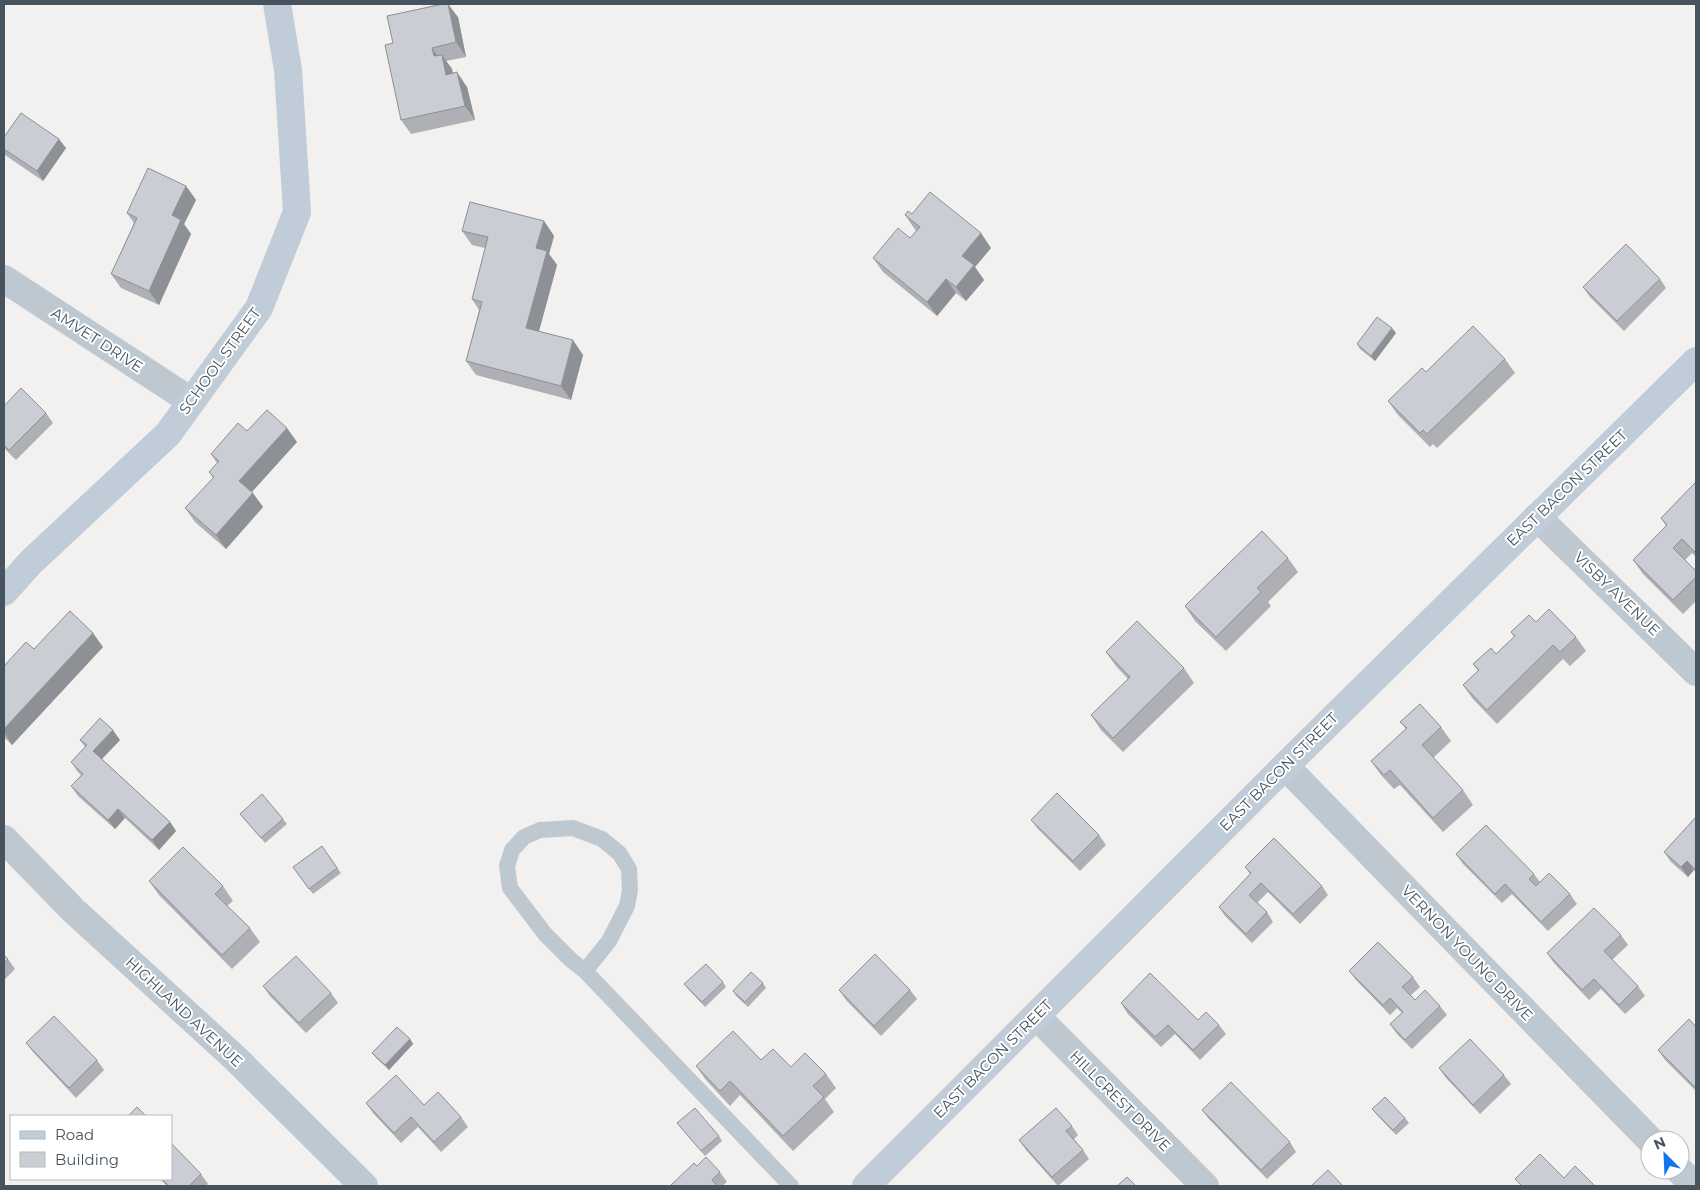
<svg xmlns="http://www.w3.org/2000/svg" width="1700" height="1190" viewBox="0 0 1700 1190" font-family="Montserrat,sans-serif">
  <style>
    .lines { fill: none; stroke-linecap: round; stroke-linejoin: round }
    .lane { stroke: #bec8d0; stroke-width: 16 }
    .street { stroke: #bec8d0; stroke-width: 28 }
    .secondary { stroke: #c0ccd8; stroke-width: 28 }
    .wall { fill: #aeb0b5 }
    .shaded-wall { fill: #8d9094 }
    .building { fill: #cacdd3; stroke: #8d9094 }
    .labels { text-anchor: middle; stroke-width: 4; stroke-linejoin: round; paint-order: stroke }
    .street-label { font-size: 15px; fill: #47545f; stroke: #fff }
  </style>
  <rect width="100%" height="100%" fill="#f3f0f0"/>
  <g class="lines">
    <!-- lane -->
    <path class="lane" d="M585,971L609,941L627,906L630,890L629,869L620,854L602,839L573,828L540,830L524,837L512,850L507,866L510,888L545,934L571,960L585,971L791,1186"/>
    <!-- street -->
    <path class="street" d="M4,279L191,401
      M1537,517L1696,672
      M1285,766L1650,1140
      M4,839L73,910L235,1058L364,1186
      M1036,1016L1205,1186
      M1679,1170L1695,1186"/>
    <!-- secondary -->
    <path class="secondary" d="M4,592L31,562L168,434L259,308L297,212L288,70L277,4
      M866,1186L1285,766L1696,361"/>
  </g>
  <!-- wall -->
  <path class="wall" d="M458,17L466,57L446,61L452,69L453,74L467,87L475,120L411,134L401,120L393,43Z
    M4,137L66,148L43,181L5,155L4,153Z
    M186,186L196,200L184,224L191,234L159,305L121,288L111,274L134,223L127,213Z
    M912,214L991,248L975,267L984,280L966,301L956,293L937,316L883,272L873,258L910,238L916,231L905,215Z
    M544,221L554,236L549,254L557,265L539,331L583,355L571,400L476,375L466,361L479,310L472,299L485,248L472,245L462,231Z
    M1660,279L1666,288L1624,331L1590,297L1583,287Z
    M1396,333L1375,361L1360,349L1357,344Z
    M1505,359L1515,373L1437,448L1433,444L1430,447L1398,415L1388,401L1426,372Z
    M4,406L46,413L53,423L16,460L4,448Z
    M247,431L297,442L252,492L263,507L226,549L195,522L185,508L213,478L209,472L217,463L211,454Z
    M1696,482V557L1692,553L1685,560L1696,571V601L1683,614L1643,574L1633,560L1666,526L1661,518Z
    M1288,558L1298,572L1268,602L1271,606L1226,651L1195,621L1185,606Z
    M1536,622L1576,637L1586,651L1570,666L1563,659L1497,724L1473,699L1463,685L1478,671L1473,664L1496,654L1514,637L1511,632Z
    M103,647L12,745L4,737V666L34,649Z
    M1106,652L1184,668L1194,683L1123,752L1101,730L1091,715L1128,679L1116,666Z
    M1400,722L1441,727L1451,741L1433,758L1463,790L1473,805L1443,832L1400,785L1394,789L1381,775L1371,761L1406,729Z
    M80,740H120L102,759L170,822L176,831L159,850L125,818L115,829L78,796L71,786L81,775L78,772L71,762L85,747Z
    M240,814L283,819L287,824L265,843Z
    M1696,817V873L1694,870L1688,877L1671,862L1664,852Z
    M1031,820L1099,835L1106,845L1080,871L1038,829Z
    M322,846L341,873L313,894L293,867Z
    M1456,854L1534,874L1540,882L1570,894L1577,904L1548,931L1512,894L1502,903L1463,864Z
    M1245,867L1322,886L1328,895L1300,924L1268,892L1257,903L1267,912L1273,922L1252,943L1225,916L1219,907L1250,874Z
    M149,881L223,886L233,901L227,906L250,928L260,942L232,969L159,895Z
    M1621,935L1628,945L1612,960L1638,986L1645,996L1625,1014L1601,989L1589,1000L1554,963L1547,953Z
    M4,955L8,959L15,969L4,980Z
    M1349,971L1413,977L1420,987L1411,995L1415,1000L1440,1006L1447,1015L1412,1049L1397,1034L1390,1024L1402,1013L1397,1008L1390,1015L1356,980Z
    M723,982L726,987L705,1007L688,989L684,984Z
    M763,983L766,988L748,1007L736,996L733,991Z
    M263,986L331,993L338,1003L306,1033L270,996Z
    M839,990H910L917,999L881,1036L846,1000Z
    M1121,1003L1219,1025L1226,1034L1200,1060L1175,1034L1161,1047L1127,1013Z
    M1696,1027V1091L1665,1060L1658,1050Z
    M410,1039L413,1044L389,1070L376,1058L372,1053Z
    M26,1043L97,1060L104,1070L76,1098L33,1052Z
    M761,1060L826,1074L836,1088L825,1099L834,1112L793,1151L740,1095L730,1106L706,1080L696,1066Z
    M1439,1068L1504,1075L1511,1084L1480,1114L1446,1078Z
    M366,1103L424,1105L461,1117L468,1127L441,1152L418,1127L401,1143L373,1113Z
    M1372,1109L1405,1118L1409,1123L1396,1135L1376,1114Z
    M1202,1110L1290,1142L1296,1152L1267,1179L1209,1119Z
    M677,1123L719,1136L722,1141L705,1156Z
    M1072,1126L1078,1135L1074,1139L1083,1150L1089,1159L1058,1186L1026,1150L1019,1140Z
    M697,1166L720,1172L727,1182L722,1186H670Z
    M201,1174L208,1184L206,1186H167L160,1179H171Z"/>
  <!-- shaded-wall -->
  <path class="shaded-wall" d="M448,4L458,17L466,57L456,42Z
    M432,48L442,62L434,56Z
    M442,55L452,69L456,89L446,75Z
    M457,72L467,87L475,120L465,106Z
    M59,139L66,148L43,181L37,171Z
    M186,186L196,200L184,224L191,234L159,305L149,291L172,215Z
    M544,221L554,236L549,254L557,265L536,342L526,328L536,248Z
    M981,233L991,248L975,267L984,280L966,301L956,287L962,256Z
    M946,279L956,293L937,316L927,302Z
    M1392,328L1396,333L1375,361L1371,356Z
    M573,340L583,355L571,400L561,386Z
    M287,428L297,442L249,495L239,481Z
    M253,493L263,507L226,549L216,535Z
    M93,633L103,647L12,745L4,732V729Z
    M113,730L120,740L100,761L93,751Z
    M118,809L125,818L115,829L108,820Z
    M170,822L176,831L159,850L152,840Z
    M1687,861L1694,870L1688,877L1681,867Z
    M410,1039L413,1044L389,1070L385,1065Z"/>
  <!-- building -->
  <path class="building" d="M443,4H448L456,42L432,48L434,56L442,55L446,75L457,72L465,106L401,120L385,45L393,43L387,16Z
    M21,113L59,139L37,171L4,149V137Z
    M148,168L186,186L172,215L181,220L149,291L111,274L137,218L127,213Z
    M930,192L981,233L962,256L974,265L956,287L946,279L927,302L873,258L898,228L910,238L920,227L905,215L908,211L912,214Z
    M470,202L544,221L536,248L547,251L526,328L573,340L561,386L466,361L482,302L472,299L488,237L462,231Z
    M1626,244L1660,279L1617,321L1583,287Z
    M1377,317L1392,328L1371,356L1357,344Z
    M1473,326L1505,359L1427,434L1423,430L1420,433L1388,401L1422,368L1426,372Z
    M21,388L46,413L9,450L4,445V406Z
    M267,410L287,428L239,481L253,493L216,535L185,508L214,477L209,472L219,461L211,454L238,423L247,431Z
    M1696,482V553L1682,539L1673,548L1696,571V577L1673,600L1633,560L1667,525L1661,518Z
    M1262,531L1288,558L1257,588L1261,592L1216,637L1185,606Z
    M1549,609L1576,637L1560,652L1553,645L1487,710L1463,685L1479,670L1473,664L1491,648L1496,654L1515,636L1511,632L1529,615L1536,622Z
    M70,611L93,633L4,729V666L26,642L34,649Z
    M1137,621L1184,668L1113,738L1091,715L1130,677L1106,652Z
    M1420,704L1441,727L1422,745L1463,790L1433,818L1390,770L1384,775L1371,761L1407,728L1400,722Z
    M100,718L113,730L93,751L170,822L152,840L118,809L108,820L71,786L83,774L71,762L87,745L80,740Z
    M1057,793L1099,835L1073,861L1031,820Z
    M262,794L283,819L261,838L240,814Z
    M1696,817V870L1687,861L1681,867L1664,852Z
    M1486,825L1534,874L1529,879L1536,886L1549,873L1570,894L1541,922L1505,884L1495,894L1456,854Z
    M1274,838L1322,886L1293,914L1261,883L1249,895L1267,912L1246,934L1219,907L1251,873L1245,867Z
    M322,846L337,868L309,889L293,867Z
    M183,847L223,886L215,894L250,928L222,955L149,881Z
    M1594,908L1621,935L1604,951L1638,986L1619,1005L1594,979L1582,990L1547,953Z
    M1378,942L1413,977L1402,987L1415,1000L1425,990L1440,1006L1405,1040L1390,1024L1403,1012L1390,998L1383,1005L1349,971Z
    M875,954L910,990L874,1026L839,990Z
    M4,955L8,959L4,963Z
    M296,956L331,993L299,1023L263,986Z
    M706,964L723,982L702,1002L684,984Z
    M751,972L763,983L745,1002L733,991Z
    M1150,973L1198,1020L1206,1012L1219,1025L1193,1050L1168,1025L1155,1037L1121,1003Z
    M54,1016L97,1060L69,1088L26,1043Z
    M1689,1019L1696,1027V1088L1658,1050Z
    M397,1027L410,1039L385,1065L372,1053Z
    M733,1031L761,1060L773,1049L791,1067L805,1053L826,1074L813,1086L824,1097L783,1136L730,1081L720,1091L696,1066Z
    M1470,1039L1504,1075L1473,1105L1439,1068Z
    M396,1075L424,1105L438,1092L461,1117L434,1142L411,1117L394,1133L366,1103Z
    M1231,1082L1290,1142L1261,1170L1202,1110Z
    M1385,1097L1405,1118L1393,1130L1372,1109Z
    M137,1107L146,1116H128Z
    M695,1108L719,1136L701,1151L677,1123Z
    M1056,1108L1072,1126L1066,1131L1083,1150L1052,1177L1019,1140Z
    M171,1143L201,1174L189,1186H169L162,1179H171Z
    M1540,1154L1564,1178L1575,1166L1595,1186H1522L1515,1179Z
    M706,1157L720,1172L712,1180L717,1186H670L694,1163L697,1166Z
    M1328,1170L1343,1186H1311Z
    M1127,1177L1136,1186H1117Z"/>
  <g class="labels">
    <!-- street labels -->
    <g class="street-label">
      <text transform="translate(97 340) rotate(33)" y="5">AMVET DRIVE</text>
      <text transform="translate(220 361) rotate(-54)" y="5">SCHOOL STREET</text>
      <text transform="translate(1567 488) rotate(-44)" y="5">EAST BACON STREET</text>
      <text transform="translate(1617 594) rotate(44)" y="5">VISBY AVENUE</text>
      <text transform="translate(1279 772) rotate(-45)" y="5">EAST BACON STREET</text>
      <text transform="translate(1467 953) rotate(46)" y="5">VERNON YOUNG DRIVE</text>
      <text transform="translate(184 1012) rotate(43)" y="5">HIGHLAND AVENUE</text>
      <text transform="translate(993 1059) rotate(-45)" y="5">EAST BACON STREET</text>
      <text transform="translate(1120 1101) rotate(45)" y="5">HILLCREST DRIVE</text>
    </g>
  </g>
  <!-- border -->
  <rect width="1700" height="1190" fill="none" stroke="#47545f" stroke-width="10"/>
  <!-- legend -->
  <rect x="10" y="1115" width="162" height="65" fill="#ffffff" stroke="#b5bbbf"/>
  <rect x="20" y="1131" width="25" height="8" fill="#c0ccd8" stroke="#b5bbbf"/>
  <text x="55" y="1140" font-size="15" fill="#47545f">Road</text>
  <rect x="20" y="1152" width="25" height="15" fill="#cacdd3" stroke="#b5bbbf"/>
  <text x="55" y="1165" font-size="15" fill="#47545f">Building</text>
  <!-- north arrow -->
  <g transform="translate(1665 1155) rotate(336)"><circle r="24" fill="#ffffff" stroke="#b5bbbf"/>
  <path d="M0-4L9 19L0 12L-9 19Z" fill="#1074ee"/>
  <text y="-8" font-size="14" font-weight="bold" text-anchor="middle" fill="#47545f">N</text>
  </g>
</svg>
